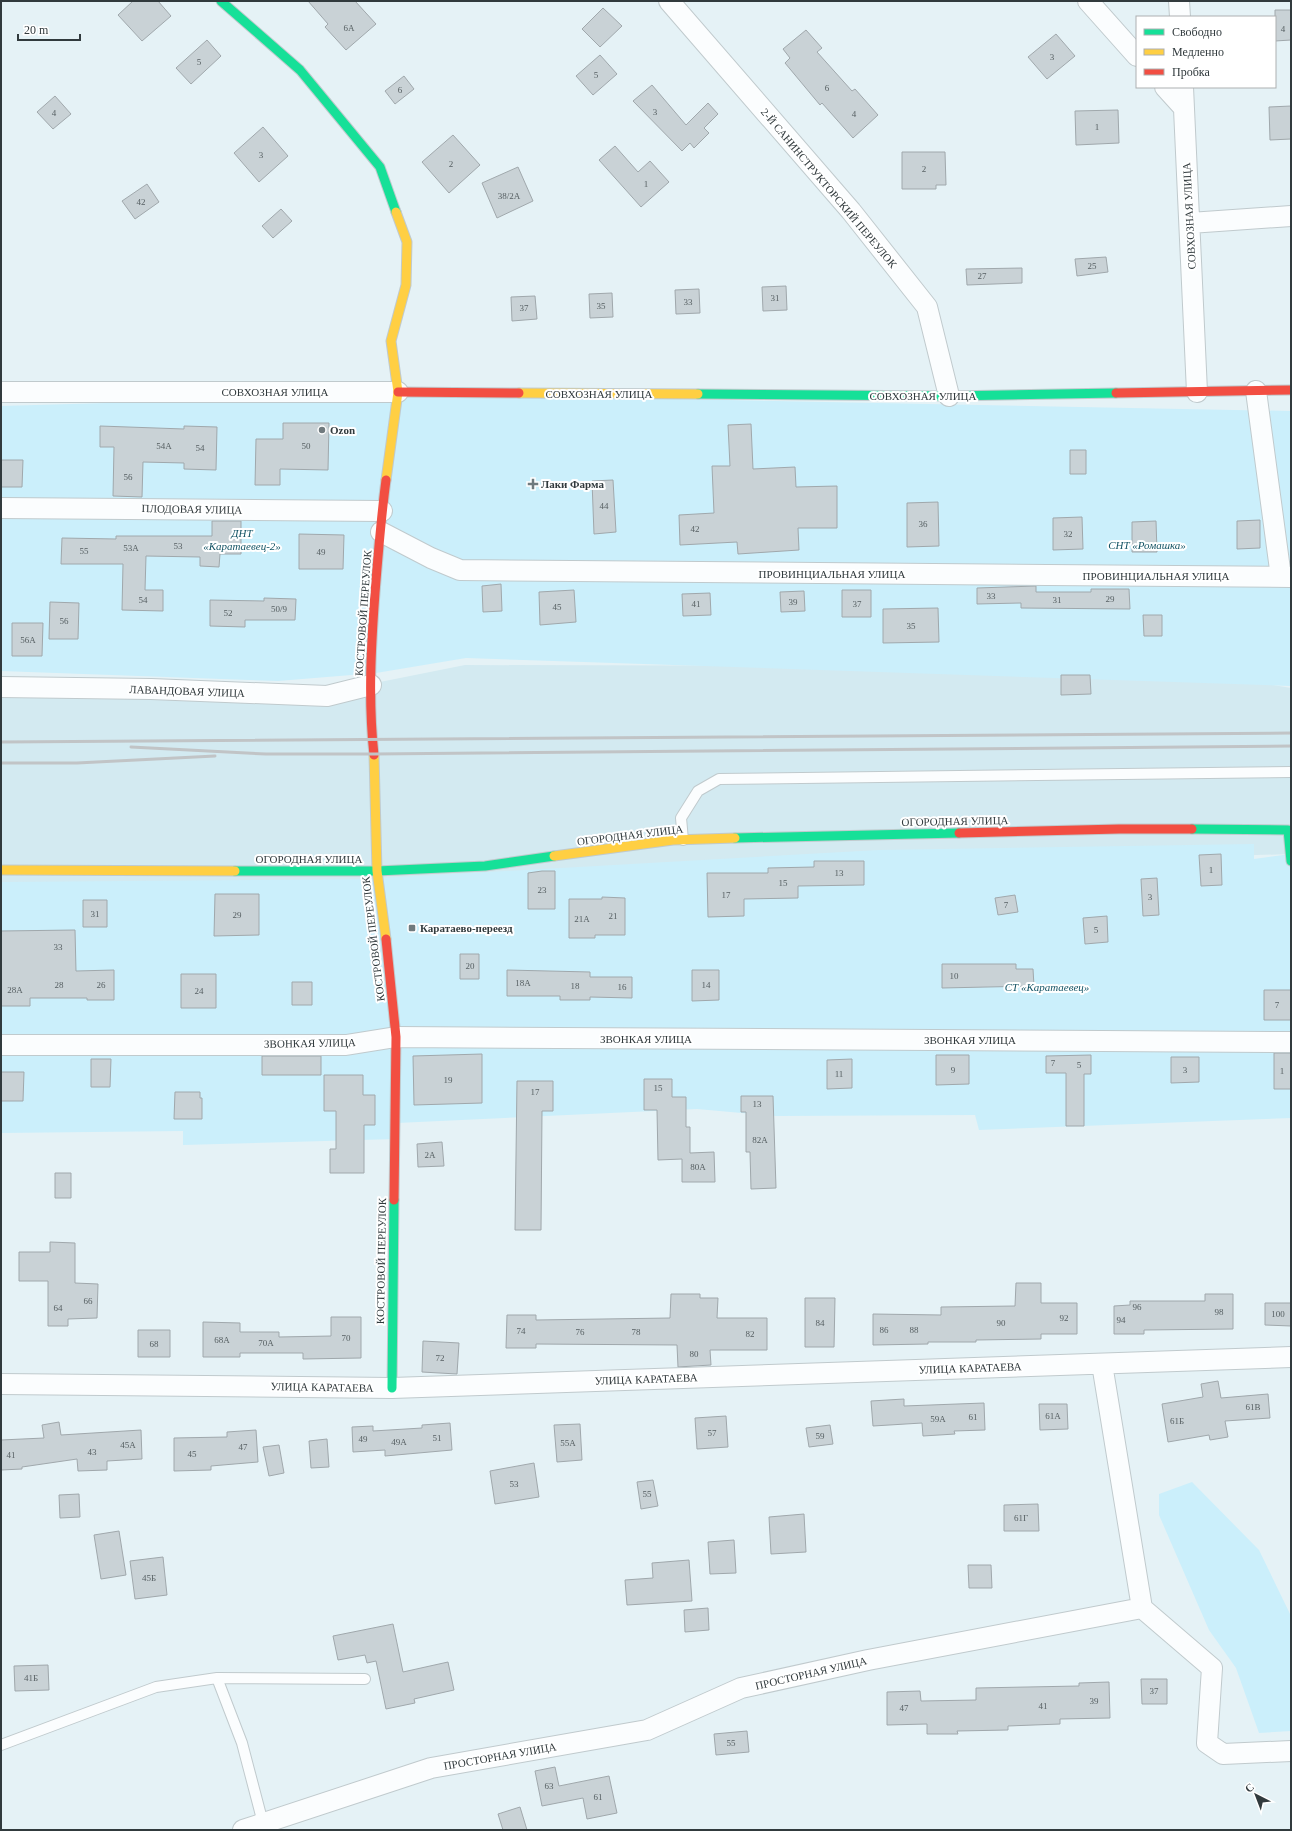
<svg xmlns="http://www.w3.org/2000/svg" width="1292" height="1831" viewBox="0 0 1292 1831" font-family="'Times New Roman',serif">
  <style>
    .built { fill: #d3eaf1 }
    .green { fill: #cbeffb }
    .building { fill: #c9d2d6; stroke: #a0a8ac }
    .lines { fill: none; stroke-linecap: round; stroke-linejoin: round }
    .lane-casing { stroke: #c0cacd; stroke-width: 12 }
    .street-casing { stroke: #c0cacd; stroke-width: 22 }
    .fast-casing { stroke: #c0cacd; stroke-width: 11 }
    .slow-casing { stroke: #c0cacd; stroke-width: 11 }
    .jam-casing { stroke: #c0cacd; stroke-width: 11 }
    .lane { stroke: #fbfdfe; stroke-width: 10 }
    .street { stroke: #fbfdfe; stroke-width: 20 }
    .fast { stroke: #16e098; stroke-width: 9 }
    .slow { stroke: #ffcf43; stroke-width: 9 }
    .jam { stroke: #f24e42; stroke-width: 9 }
    .rail { stroke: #c1c4c6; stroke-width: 3 }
    .poi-dot { fill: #707a7e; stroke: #fff; stroke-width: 1.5 }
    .labels { text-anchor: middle; stroke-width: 4; stroke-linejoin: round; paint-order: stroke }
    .number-label { font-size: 9px; fill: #576063 }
    .street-label { font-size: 11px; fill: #313a3d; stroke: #fff }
    .poi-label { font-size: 11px; font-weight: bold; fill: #313a3d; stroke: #fff; text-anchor: start }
    .park-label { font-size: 11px; font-style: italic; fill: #135364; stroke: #fff }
  </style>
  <rect width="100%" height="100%" fill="#e5f2f6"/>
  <!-- built -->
  <path class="built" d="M465,665L1162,667L1291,688V854L395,882L1,883V691L340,690Z"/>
  <!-- green -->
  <path class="green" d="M420,394L1291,411V686L466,658L376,673L278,681L1,671V406Z
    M1254,844V859L1291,854V1118L979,1130L975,1115L776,1116L697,1109L397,1123L396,1139L183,1145V1131L1,1133V882L365,879L879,850Z
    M1192,1482L1259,1550L1291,1616V1731L1259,1733L1236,1668L1209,1630L1159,1515V1494Z"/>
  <!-- building -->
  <path class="building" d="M133,1H158L171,16L142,41L118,15Z
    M308,1H355L376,24L346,50L325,27L328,24Z
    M603,8L622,26L600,47L582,29Z
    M1275,10H1291V40L1275,41Z
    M806,30L822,48L817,52L852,91L855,89L878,115L853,138L822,103L820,105L785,63L790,58L783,49Z
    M1056,34L1075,56L1047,79L1028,57Z
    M207,40L221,56L191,84L176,68Z
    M600,55L617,74L593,95L576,76Z
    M404,76L414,89L395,104L385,91Z
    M652,85L686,125L708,103L718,114L704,128L709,133L694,148L690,143L682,151L633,101Z
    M55,96L71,114L53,129L37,112Z
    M1291,106V139L1270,140L1269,107Z
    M1118,110L1119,143L1076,145L1075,111Z
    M263,127L288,156L259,182L234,153Z
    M453,135L480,165L449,193L422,162Z
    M615,146L638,172L650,161L669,182L641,207L599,160Z
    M902,152H945L946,185H936V189H902Z
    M518,167L533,201L497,218L482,183Z
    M147,184L159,202L135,219L122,201Z
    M281,209L292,221L273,238L262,226Z
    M1106,257L1108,272L1077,276L1075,259Z
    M1022,268V283L967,285L966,269Z
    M786,286L787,310L763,311L762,287Z
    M699,289L700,313L676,314L675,290Z
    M612,293L613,317L590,318L589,294Z
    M535,296L537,319L512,321L511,297Z
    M283,423H329L328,470L280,469V485H255L256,439H283Z
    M751,424L753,469L795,467L796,487L837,486V528H798L799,550L738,554L737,542L680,545L679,515L714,513L712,466H730L728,425Z
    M100,426L184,429V426L217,427L216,470L184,469V463L143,462L142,497L113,496L114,447H100Z
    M1070,450H1086V474H1070Z
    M1,460H23L22,487H1Z
    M613,480L616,532L594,534L592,481Z
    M938,502L939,546L907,547V503Z
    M1082,517L1083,549L1053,550V518Z
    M1260,520V548L1237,549V521Z
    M212,521H241V554H220L219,567L200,566V557L146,556L145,590H163V611L122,610L123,564H61L62,538L116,539V536H212Z
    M1156,521L1157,552H1132V522Z
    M299,534L344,535L343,569H299Z
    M501,584L502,611L483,612L482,586Z
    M1036,586V592H1091V589H1129L1130,609L1021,608V603L977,604V588Z
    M574,590L576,622L540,625L539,592Z
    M842,590H871V617H842Z
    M804,591L805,611L781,612L780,592Z
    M710,593L711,615L683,616L682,594Z
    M264,598L296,599L295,620H245V627L210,626V600L264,601Z
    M50,602L79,603L78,639H49Z
    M938,608L939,642L883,643V609Z
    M1143,615H1162V636H1144Z
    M12,623H43L42,656H12Z
    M1061,675H1090L1091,694L1061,695Z
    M1221,854L1222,885L1201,886L1199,855Z
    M814,861H864V885L798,886V898L744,899V916L708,917L707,873H768V868L814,867Z
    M542,871H555V909H528V873Z
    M1157,878L1159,915L1143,916L1141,879Z
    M215,894H259V935L214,936Z
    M1015,895L1018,912L998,915L995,898Z
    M602,897L625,898V935H595V938H569V899H602Z
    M83,900H107V927H83Z
    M1107,916L1108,942L1085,944L1083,918Z
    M75,930L76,971L114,970V1000H87V998H30V1006H1V931Z
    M460,954H479V979H460Z
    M942,964H1016V969H1033L1034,986L942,988Z
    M507,970L590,972V977H632V998L590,997V1000H560V996H507Z
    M692,970H719V1000L692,1001Z
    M181,974H216V1008H181Z
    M292,982H312V1005H292Z
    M1264,990H1291V1020H1264Z
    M1274,1053H1291V1089H1274Z
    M482,1054V1103L414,1105L413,1056Z
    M936,1055H969V1084L936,1085Z
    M1091,1055V1074H1084V1126H1066V1073H1046V1056Z
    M262,1056H321V1075H262Z
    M1171,1057H1199V1082L1171,1083Z
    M91,1059H111L110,1087H91Z
    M852,1059V1088L827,1089V1060Z
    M1,1072H24L23,1101H1Z
    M324,1075H363V1095H375V1125H364V1173H330V1149H336V1111H324Z
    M644,1079H672V1097H686V1127H690V1153L714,1152L715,1182H682V1159L658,1160L657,1110H644Z
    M517,1081H553V1111H542L541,1230H515Z
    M175,1092H200V1098H202V1119H174Z
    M741,1096H773L776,1188L751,1189L750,1152H746V1112H741Z
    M442,1142L444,1166L418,1167L417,1144Z
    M55,1173H71V1198H55Z
    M50,1242L75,1243V1283L98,1284L97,1318L68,1319V1326H48V1281H19V1252H50Z
    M1016,1283H1041V1303H1077V1334H1041V1339L976,1340V1342H928V1344L873,1345V1314L941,1315V1307L1015,1306Z
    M671,1294H700V1298H718L717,1318H767V1350H710L711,1365L678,1367L677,1345L536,1344V1348H506L507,1315H536V1320L670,1318Z
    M1205,1294H1233V1329L1144,1330V1334H1114V1306L1130,1305V1301H1205Z
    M805,1298H835L834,1347H805Z
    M1265,1303H1291V1326L1265,1325Z
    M331,1317H361V1358L303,1359V1353H240V1357H203V1322L240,1323V1332H279V1337L331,1336Z
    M138,1330H170V1357H138Z
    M423,1341L459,1343L457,1374L422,1372Z
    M1218,1381L1221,1398L1268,1394L1270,1418L1225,1421L1228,1437L1210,1440L1209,1435L1168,1442L1162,1404L1203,1397L1201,1384Z
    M904,1399V1406L984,1403L985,1430L954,1431L955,1434L923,1436L922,1423L873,1426L871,1401Z
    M1039,1404H1067L1068,1429L1040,1430Z
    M726,1416L728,1447L697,1449L695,1418Z
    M59,1422L61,1435L141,1430L142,1459L107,1461V1470L78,1471L77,1459L22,1467V1469L1,1470V1440L44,1438L42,1425Z
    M450,1423L452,1450L385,1456V1450L353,1452L352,1427L373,1426V1431L422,1428V1425Z
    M580,1424L582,1460L557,1462L554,1425Z
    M830,1425L833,1444L809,1447L806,1428Z
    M256,1430L258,1462L211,1466V1470L174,1471V1438L227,1437V1432Z
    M327,1439L329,1467L311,1468L309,1441Z
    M279,1445L284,1473L269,1476L263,1447Z
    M534,1463L539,1497L495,1504L490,1471Z
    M653,1480L658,1506L641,1509L637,1482Z
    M79,1494L80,1517L60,1518L59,1495Z
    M1038,1504L1039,1531H1004V1505Z
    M804,1514L806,1552L771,1554L769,1517Z
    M119,1531L126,1575L101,1579L94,1535Z
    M734,1540L736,1573L710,1574L708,1542Z
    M163,1557L167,1595L135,1599L130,1561Z
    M689,1560L692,1601L627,1605L625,1580L653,1578L652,1563Z
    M968,1565H991L992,1588H969Z
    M708,1608L709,1630L685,1632L684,1610Z
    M393,1624L403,1672L448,1662L454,1690L414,1699L415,1703L386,1709L376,1661L367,1663L365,1655L338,1660L333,1636Z
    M48,1665L49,1690L15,1691L14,1666Z
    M1141,1679H1167V1704H1142Z
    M1109,1682L1110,1718L1060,1719V1724L1008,1726V1730L957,1731L958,1734H927V1724L887,1725V1692L920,1691L921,1701L976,1700V1688L1079,1686V1683Z
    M747,1731L749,1752L716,1755L714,1734Z
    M555,1767L559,1786L609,1776L617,1813L587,1819L583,1798L542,1806L535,1771Z
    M520,1807L527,1830H503L498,1814Z"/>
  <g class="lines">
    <!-- lane casing -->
    <g class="lane-casing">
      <path id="lane" d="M683,840L681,818L698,791L719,779L1291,772
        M217,1678L242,1743L263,1823
        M1,1745L156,1687L217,1678L365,1679"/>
    </g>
    <!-- street casing -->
    <g class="street-casing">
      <path id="street" d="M669,1L851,211L927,307L949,396
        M1088,1L1137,56
        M1179,1L1180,17
        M1165,87L1184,108
        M1183,87L1197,392
        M1190,223L1291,216
        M1256,391L1281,577
        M1,392H398
        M1,508L382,511
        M381,532L431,558L460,570L1291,577
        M1,687L151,689L327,696L371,685
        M1,1045H346L396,1037L1291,1042
        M1102,1364L1142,1608
        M1,1384L392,1388L1291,1357
        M243,1830L431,1768L647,1730L741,1688L868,1660L1142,1608L1212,1668L1207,1743L1223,1754L1291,1751"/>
    </g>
    <!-- fast casing -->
    <g class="fast-casing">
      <path id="fast" d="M221,1L300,70L380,167L396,212
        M698,394L949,396L1116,393
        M1192,829L1288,830L1291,861
        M735,838L959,833
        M235,871H377L485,866L554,856
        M392,1388L394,1200"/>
    </g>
    <!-- slow casing -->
    <g class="slow-casing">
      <path id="slow" d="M519,393L698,394
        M386,480L398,392L391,341L406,285L407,242L396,212
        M374,755L377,871L386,939
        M554,856L673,840L735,838
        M1,870L235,871"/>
    </g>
    <!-- jam casing -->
    <g class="jam-casing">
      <path id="jam" d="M398,392L519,393
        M1116,393L1291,390
        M374,755C368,701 371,647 375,593C378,555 381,518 386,480
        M959,833L1119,829H1192
        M386,939L396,1037L394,1200"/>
    </g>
    <!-- lane -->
    <use href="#lane" class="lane"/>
    <!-- street -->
    <use href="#street" class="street"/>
    <!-- fast -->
    <use href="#fast" class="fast"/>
    <!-- slow -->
    <use href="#slow" class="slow"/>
    <!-- jam -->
    <use href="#jam" class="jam"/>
    <!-- rail -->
    <path class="rail" d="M1,742L1291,733
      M131,747L266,754H374L1291,746
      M1,763H77L215,756"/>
  </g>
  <!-- markers -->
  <g class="poi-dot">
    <circle cx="322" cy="430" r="4"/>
    <path d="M531 478h4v4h4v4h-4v4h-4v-4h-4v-4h4z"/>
    <rect x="408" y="924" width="8" height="8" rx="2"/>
  </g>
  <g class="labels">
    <!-- number labels -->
    <g class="number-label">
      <text x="349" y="31">6А</text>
      <text x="1283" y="32">4</text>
      <text x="1052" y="60">3</text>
      <text x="199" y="65">5</text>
      <text x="596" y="78">5</text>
      <text x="827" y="91">6</text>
      <text x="400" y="93">6</text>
      <text x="655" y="115">3</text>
      <text x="54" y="116">4</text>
      <text x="854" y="117">4</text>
      <text x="1097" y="130">1</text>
      <text x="261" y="158">3</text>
      <text x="451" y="167">2</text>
      <text x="924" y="172">2</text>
      <text x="646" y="187">1</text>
      <text x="509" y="199">38/2А</text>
      <text x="141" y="205">42</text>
      <text x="1092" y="269">25</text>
      <text x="982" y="279">27</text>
      <text x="775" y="301">31</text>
      <text x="688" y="305">33</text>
      <text x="601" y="309">35</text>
      <text x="524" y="311">37</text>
      <text x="164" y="449">54А</text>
      <text x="306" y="449">50</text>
      <text x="200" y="451">54</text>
      <text x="128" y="480">56</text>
      <text x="604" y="509">44</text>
      <text x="923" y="527">36</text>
      <text x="695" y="532">42</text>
      <text x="1068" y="537">32</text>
      <text x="178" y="549">53</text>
      <text x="131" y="551">53А</text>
      <text x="84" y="554">55</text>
      <text x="321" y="555">49</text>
      <text x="991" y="599">33</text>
      <text x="1110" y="602">29</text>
      <text x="143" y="603">54</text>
      <text x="1057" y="603">31</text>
      <text x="793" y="605">39</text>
      <text x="696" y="607">41</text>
      <text x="857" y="607">37</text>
      <text x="557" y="610">45</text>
      <text x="279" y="612">50/9</text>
      <text x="228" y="616">52</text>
      <text x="64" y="624">56</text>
      <text x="911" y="629">35</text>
      <text x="28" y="643">56А</text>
      <text x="1211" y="873">1</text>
      <text x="839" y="876">13</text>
      <text x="783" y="886">15</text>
      <text x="542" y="893">23</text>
      <text x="726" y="898">17</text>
      <text x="1150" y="900">3</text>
      <text x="1006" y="908">7</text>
      <text x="95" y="917">31</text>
      <text x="237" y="918">29</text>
      <text x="613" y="919">21</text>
      <text x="582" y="922">21А</text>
      <text x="1096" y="933">5</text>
      <text x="58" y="950">33</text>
      <text x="470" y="969">20</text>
      <text x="954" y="979">10</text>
      <text x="523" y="986">18А</text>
      <text x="59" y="988">28</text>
      <text x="101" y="988">26</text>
      <text x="706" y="988">14</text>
      <text x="575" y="989">18</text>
      <text x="622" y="990">16</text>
      <text x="15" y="993">28А</text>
      <text x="199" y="994">24</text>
      <text x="1277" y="1008">7</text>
      <text x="1053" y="1066">7</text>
      <text x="1079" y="1068">5</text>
      <text x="953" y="1073">9</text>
      <text x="1185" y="1073">3</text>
      <text x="1282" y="1074">1</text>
      <text x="839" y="1077">11</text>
      <text x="448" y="1083">19</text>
      <text x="658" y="1091">15</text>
      <text x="535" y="1095">17</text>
      <text x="757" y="1107">13</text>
      <text x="760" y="1143">82А</text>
      <text x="430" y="1158">2А</text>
      <text x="698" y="1170">80А</text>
      <text x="88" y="1304">66</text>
      <text x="1137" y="1310">96</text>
      <text x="58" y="1311">64</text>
      <text x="1219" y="1315">98</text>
      <text x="1278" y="1317">100</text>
      <text x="1064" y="1321">92</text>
      <text x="1121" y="1323">94</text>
      <text x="820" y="1326">84</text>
      <text x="1001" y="1326">90</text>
      <text x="884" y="1333">86</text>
      <text x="914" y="1333">88</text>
      <text x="521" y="1334">74</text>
      <text x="580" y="1335">76</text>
      <text x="636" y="1335">78</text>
      <text x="750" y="1337">82</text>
      <text x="346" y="1341">70</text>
      <text x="222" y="1343">68А</text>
      <text x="266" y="1346">70А</text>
      <text x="154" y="1347">68</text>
      <text x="694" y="1357">80</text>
      <text x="440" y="1361">72</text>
      <text x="1253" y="1410">61В</text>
      <text x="1053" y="1419">61А</text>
      <text x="973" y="1420">61</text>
      <text x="938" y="1422">59А</text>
      <text x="1177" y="1424">61Б</text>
      <text x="712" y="1436">57</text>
      <text x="820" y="1439">59</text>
      <text x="437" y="1441">51</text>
      <text x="363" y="1442">49</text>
      <text x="399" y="1445">49А</text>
      <text x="568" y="1446">55А</text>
      <text x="128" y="1448">45А</text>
      <text x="243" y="1450">47</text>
      <text x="92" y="1455">43</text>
      <text x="192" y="1457">45</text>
      <text x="11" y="1458">41</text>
      <text x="514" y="1487">53</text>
      <text x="647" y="1497">55</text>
      <text x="1021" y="1521">61Г</text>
      <text x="149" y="1581">45Б</text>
      <text x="31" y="1681">41Б</text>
      <text x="1154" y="1694">37</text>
      <text x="1094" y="1704">39</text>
      <text x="1043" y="1709">41</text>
      <text x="904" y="1711">47</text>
      <text x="731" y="1746">55</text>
      <text x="549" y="1789">63</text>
      <text x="598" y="1800">61</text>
    </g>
    <!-- street labels -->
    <g class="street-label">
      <text transform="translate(829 188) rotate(50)" y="4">2-Й САНИНСТРУКТОРСКИЙ ПЕРЕУЛОК</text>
      <text transform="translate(1189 216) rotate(-93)" y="4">СОВХОЗНАЯ УЛИЦА</text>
      <text x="275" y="396">СОВХОЗНАЯ УЛИЦА</text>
      <text x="599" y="398">СОВХОЗНАЯ УЛИЦА</text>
      <text x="923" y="400">СОВХОЗНАЯ УЛИЦА</text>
      <text transform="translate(192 509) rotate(1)" y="4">ПЛОДОВАЯ УЛИЦА</text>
      <text x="832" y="578">ПРОВИНЦИАЛЬНАЯ УЛИЦА</text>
      <text x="1156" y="580">ПРОВИНЦИАЛЬНАЯ УЛИЦА</text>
      <text transform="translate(363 613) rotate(-86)" y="4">КОСТРОВОЙ ПЕРЕУЛОК</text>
      <text transform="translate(187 691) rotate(2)" y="4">ЛАВАНДОВАЯ УЛИЦА</text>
      <text transform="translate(955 821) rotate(-1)" y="4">ОГОРОДНАЯ УЛИЦА</text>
      <text transform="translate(630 835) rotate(-7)" y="4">ОГОРОДНАЯ УЛИЦА</text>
      <text x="309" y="863">ОГОРОДНАЯ УЛИЦА</text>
      <text transform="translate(373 939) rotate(-97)" y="4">КОСТРОВОЙ ПЕРЕУЛОК</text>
      <text x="646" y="1043">ЗВОНКАЯ УЛИЦА</text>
      <text x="970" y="1044">ЗВОНКАЯ УЛИЦА</text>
      <text transform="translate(310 1043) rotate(-1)" y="4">ЗВОНКАЯ УЛИЦА</text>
      <text transform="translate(381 1261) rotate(-89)" y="4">КОСТРОВОЙ ПЕРЕУЛОК</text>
      <text transform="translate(970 1368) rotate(-2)" y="4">УЛИЦА КАРАТАЕВА</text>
      <text transform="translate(646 1379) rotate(-2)" y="4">УЛИЦА КАРАТАЕВА</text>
      <text transform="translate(322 1387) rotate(1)" y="4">УЛИЦА КАРАТАЕВА</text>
      <text transform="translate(811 1673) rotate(-13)" y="4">ПРОСТОРНАЯ УЛИЦА</text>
      <text transform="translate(500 1756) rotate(-10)" y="4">ПРОСТОРНАЯ УЛИЦА</text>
    </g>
    <!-- poi labels -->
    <g class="poi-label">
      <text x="330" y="434">Ozon</text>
      <text x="541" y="488">Лаки Фарма</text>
      <text x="420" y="932">Каратаево-переезд</text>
    </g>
    <!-- park labels -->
    <g class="park-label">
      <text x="242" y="537">ДНТ<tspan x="242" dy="13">«Каратаевец-2»</tspan></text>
      <text x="1147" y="549">СНТ «Ромашка»</text>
      <text x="1047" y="991">СТ «Каратаевец»</text>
    </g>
  </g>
  <!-- border -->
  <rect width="1292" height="1831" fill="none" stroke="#313a3d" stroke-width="4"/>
  <!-- legend -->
  <rect x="1136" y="16" width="140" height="72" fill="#ffffff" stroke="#adb0b1"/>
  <rect x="1144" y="29" width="20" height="6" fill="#16e098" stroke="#adb0b1"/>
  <text x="1172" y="36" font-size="12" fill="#313a3d">Свободно</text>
  <rect x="1144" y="49" width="20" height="6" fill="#ffcf43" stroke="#adb0b1"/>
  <text x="1172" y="56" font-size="12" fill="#313a3d">Медленно</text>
  <rect x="1144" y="69" width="20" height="6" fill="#f24e42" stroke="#adb0b1"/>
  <text x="1172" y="76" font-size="12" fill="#313a3d">Пробка</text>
  <!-- north arrow -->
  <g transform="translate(1256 1795) rotate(318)" stroke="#ffffff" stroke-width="3" paint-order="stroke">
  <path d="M0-3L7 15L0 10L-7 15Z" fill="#313a3d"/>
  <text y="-6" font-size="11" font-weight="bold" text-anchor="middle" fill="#313a3d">С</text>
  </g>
  <!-- scale -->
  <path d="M18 34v6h62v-6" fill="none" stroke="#313a3d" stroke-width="2"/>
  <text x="24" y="34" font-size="12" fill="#313a3d" stroke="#ffffff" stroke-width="3" paint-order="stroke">20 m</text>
</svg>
